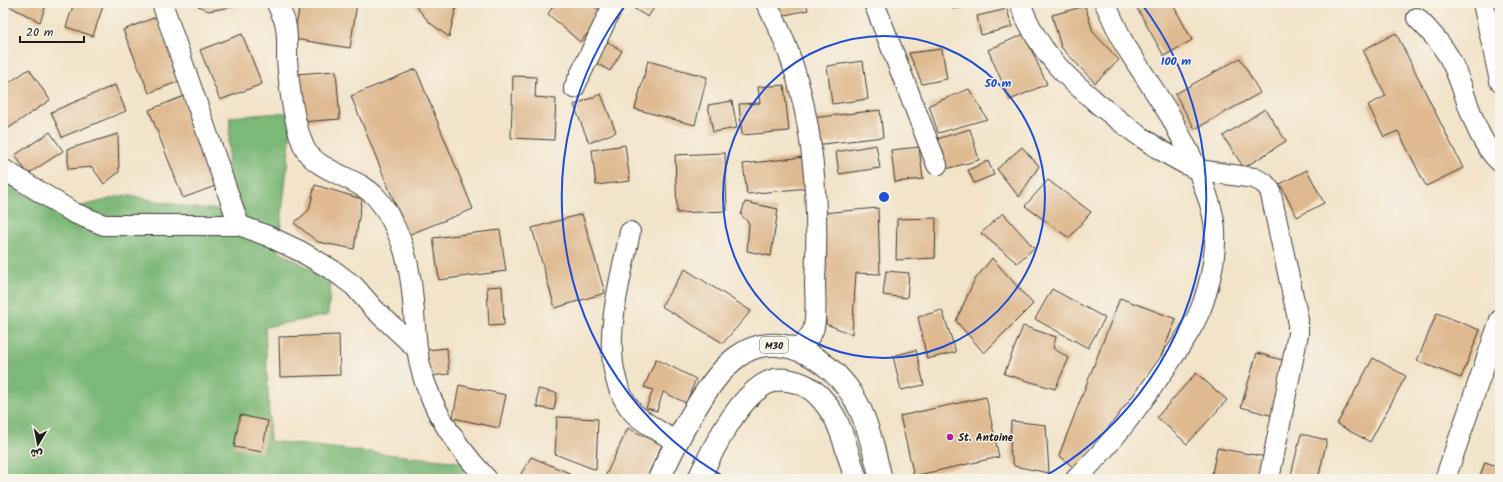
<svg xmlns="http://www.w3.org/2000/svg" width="1503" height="482" viewBox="0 0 1503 482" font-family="Kalam,'Playpen Sans Arabic',sans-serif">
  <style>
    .forest { fill: #7cb877; stroke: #4c6a4a }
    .building { fill: #dfb990 }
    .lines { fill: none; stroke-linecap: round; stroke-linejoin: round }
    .street-casing { stroke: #3c3a36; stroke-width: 22 }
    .highway-casing { stroke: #3c3a36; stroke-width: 24 }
    .street { stroke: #fff; stroke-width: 20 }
    .highway { stroke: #fff; stroke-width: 22 }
    .ring { fill: none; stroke: #1d4ed8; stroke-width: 2 }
    .poi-dot { fill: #b5179e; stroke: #f7f3e8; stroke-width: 1.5 }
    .labels { text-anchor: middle; stroke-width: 3; stroke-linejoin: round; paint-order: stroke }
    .shield { fill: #f7f3e8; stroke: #5e5c59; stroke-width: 1 }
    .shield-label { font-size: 10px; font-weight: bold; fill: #1c1c1c }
    .poi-label { font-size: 11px; font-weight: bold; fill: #1c1c1c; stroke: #f7f3e8; text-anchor: start }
    .centre { fill: #1d4ed8; stroke: #f7f3e8; stroke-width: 2 }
    .ring-label { font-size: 12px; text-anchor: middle; font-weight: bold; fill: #1d4ed8; stroke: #f7f3e8; stroke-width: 3; stroke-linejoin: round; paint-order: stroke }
  </style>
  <rect width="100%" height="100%" fill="#f7f3e8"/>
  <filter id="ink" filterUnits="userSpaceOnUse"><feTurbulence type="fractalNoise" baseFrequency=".025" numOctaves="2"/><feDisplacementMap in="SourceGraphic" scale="8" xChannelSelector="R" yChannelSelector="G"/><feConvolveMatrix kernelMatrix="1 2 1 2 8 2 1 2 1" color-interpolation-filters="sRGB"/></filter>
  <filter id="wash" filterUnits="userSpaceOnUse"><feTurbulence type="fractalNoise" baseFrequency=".012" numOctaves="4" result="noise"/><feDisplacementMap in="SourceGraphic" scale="16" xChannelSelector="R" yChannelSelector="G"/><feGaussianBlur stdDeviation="0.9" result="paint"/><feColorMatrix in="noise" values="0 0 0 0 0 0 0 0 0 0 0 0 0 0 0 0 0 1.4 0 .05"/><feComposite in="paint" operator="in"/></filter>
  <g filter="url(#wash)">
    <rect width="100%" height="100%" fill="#f2e3c9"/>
    <!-- forest -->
    <path class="forest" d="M293,112L278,251L331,280L328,315L265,327L270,441L468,463L460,479H3V159L19,193L67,210L125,195L195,208L226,210L230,117Z"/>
    <g id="blocks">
      <!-- building -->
      <path class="building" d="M3,3H47L40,22Z
        M74,3H104L93,36L66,27Z
        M193,3H238L237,6L208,11Z
        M300,3H357L350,48L294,39Z
        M413,3H457L449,37L429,22Z
        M555,3H589L605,14L580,42L548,14Z
        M625,3H657L648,17Z
        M774,3H806L808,10L781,16Z
        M952,3H986V4L953,9Z
        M1134,3H1172L1192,40L1164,56Z
        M1085,6L1093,32L1119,60L1095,83L1061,47L1052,15Z
        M1007,9L1012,27L981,35L977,16Z
        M156,17L182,80L149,93L123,30Z
        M1396,33L1463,168L1426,186L1398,131L1384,137L1368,105L1386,96L1363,50Z
        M242,34L262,84L220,100L200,50Z
        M1024,34L1047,84L1010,100L988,50Z
        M603,39L622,51L610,71L591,60Z
        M942,49L947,79L922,84L909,53Z
        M1240,58L1260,93L1195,129L1175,94Z
        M648,61L707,77L695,125L635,109Z
        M863,61L868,99L832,104L827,66Z
        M29,69L50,100L3,132V87Z
        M416,69L473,209L408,235L351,96Z
        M336,71L340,119L300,122L296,74Z
        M513,76L536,77L535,97L556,99L554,140L511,138Z
        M115,85L126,111L62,137L51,112Z
        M784,85L789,131L742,135L739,104L760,103L758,87Z
        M969,89L987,119L938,133L929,105Z
        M189,94L223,183L183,198L149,110Z
        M601,94L616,132L589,143L574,105Z
        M732,101L737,128L713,132L708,105Z
        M1265,109L1286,141L1244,168L1223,136Z
        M880,110L883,137L815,145L812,118Z
        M970,129L979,160L946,169L937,139Z
        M50,132L63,151L28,174L15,155Z
        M118,134L119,172L104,184L92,167L68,169V149Z
        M625,145L630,181L596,185L592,150Z
        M876,145L880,168L839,174L836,152Z
        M919,147L923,179L895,182L891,150Z
        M1022,147L1039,166L1019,197L997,169Z
        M725,153L727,211L677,213L675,155Z
        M804,157L807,188L747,194L743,164Z
        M988,161L994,175L974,183L968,170Z
        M1307,170L1324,203L1297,217L1280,184Z
        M1048,180L1091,212L1069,238L1025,206Z
        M315,185L362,199L354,249L318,242L294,223L309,210Z
        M745,202L778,209L771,256L747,251L749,223L741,215Z
        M878,208L880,274L856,273L852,334L826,324L822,213Z
        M1003,213L1034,248L1017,263L981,233Z
        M582,214L605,293L555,308L532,228Z
        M936,218L935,258L896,260L897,219Z
        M500,230L506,271L439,280L433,238Z
        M992,258L1033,304L984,353L956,321L974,281Z
        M685,269L751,311L723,343L661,306Z
        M886,271L909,273L907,298L883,295Z
        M502,286L504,325L489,326L487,287Z
        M1052,289L1105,318L1088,348L1035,319Z
        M1120,298L1176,319L1157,366L1076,470L1059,455Z
        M942,310L956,352L927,359L918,317Z
        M1437,313L1480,330L1461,378L1417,361Z
        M1023,326L1056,337L1053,348L1069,358L1055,389L1004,374Z
        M339,335L340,375L280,377L279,337Z
        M447,348L449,374L429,376L427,350Z
        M916,350L924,385L901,390L893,356Z
        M1257,353L1289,362L1273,416L1241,407Z
        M1373,358L1406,376L1370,442L1337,424Z
        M656,359L696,379L686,403L663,392L657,411L646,408L653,390L644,387Z
        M1196,373L1227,400L1187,444L1157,417Z
        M459,385L506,395L499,428L453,418Z
        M538,389L557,393L554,410L537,407Z
        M986,397L999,457L914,476L900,416Z
        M240,415L268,421L262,452L234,447Z
        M557,417L598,419L596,470L555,454Z
        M1011,421L1046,425L1049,473L1014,466L1010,452Z
        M628,428L662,445L646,479H604Z
        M1301,434L1327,440L1318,479H1290Z
        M1217,448L1266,457L1261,479H1211Z
        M531,457L569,473L567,479H518Z
        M1485,462L1500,467V479H1479Z
        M1019,475L1030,479H1016Z"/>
    </g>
  </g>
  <g filter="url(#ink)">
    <use href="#blocks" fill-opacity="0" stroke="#3c3a36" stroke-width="1"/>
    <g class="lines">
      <!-- street casing -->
      <g class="street-casing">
        <path id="street" d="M162,3L239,225
          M277,3C279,9 283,16 285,22C288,34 287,47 287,59C289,87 293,121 304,147C315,171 357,177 375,196C387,209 396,228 402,244C414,278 413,312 417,348C423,398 453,443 487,479
          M766,3C812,85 820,189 815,281C815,296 817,312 814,327C813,334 804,343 799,349
          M874,3L937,165
          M1020,3C1028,25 1040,46 1055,63C1067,78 1083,90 1097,103C1129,129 1160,153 1198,170C1205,190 1214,210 1215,231C1216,255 1211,280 1203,303C1195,326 1180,346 1167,366C1139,406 1111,445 1076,479
          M1105,3L1123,42L1171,117L1198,170L1254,178L1264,183L1270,190L1298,319V334L1269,479
          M1483,3L1500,81
          M1417,18C1430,31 1443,45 1451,61C1468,94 1472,136 1500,162
          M574,88L614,3
          M3,169L74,213L104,225H239L268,236L300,251L334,271L354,286L374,309L417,349
          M630,232C620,285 594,363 631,410C638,420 665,434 676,442
          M1445,479L1500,320"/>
      </g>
      <!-- highway casing -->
      <g class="highway-casing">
        <path id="highway" d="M659,479C675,444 707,379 737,357C779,325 835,362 856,401C869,425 874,453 881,479
          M699,479C712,450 742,388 775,380C782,379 789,380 796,382C814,387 824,400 834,416C844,434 849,459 856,479"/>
      </g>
      <!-- street -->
      <use href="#street" class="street"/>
      <!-- highway -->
      <use href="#highway" class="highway"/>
    </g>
  </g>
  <!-- distance rings -->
  <g class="ring">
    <circle cx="884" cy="197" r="161"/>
    <path d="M728 479A322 322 0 0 1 627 3M1141 3A322 322 0 0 1 1040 479"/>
  </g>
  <!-- markers -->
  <circle class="poi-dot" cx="950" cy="437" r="4"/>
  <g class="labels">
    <!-- shield labels -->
    <rect class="shield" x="760" y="337" width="28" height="16" rx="3"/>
    <g class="shield-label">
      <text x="774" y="349">M30</text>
    </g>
    <!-- poi labels -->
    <g class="poi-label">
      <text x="958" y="441">St. Antoine</text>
    </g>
  </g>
  <circle cx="884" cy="197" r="6" class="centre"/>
  <g class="ring-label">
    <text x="1176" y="65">100 m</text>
    <text x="998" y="87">50 m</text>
  </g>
  <!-- margin -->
  <rect width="1503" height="482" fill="none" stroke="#f7f3e8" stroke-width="16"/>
  <!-- north arrow -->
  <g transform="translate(38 444) rotate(190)" stroke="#f7f3e8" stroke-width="3" paint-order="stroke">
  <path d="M0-3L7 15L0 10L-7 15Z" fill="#1c1c1c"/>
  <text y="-6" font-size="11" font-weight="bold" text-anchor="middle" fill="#1c1c1c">ش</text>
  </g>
  <!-- scale -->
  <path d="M20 36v6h64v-6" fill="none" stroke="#1c1c1c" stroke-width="2"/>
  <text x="26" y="36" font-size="12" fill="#1c1c1c" stroke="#f7f3e8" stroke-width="3" paint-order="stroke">20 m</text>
</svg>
